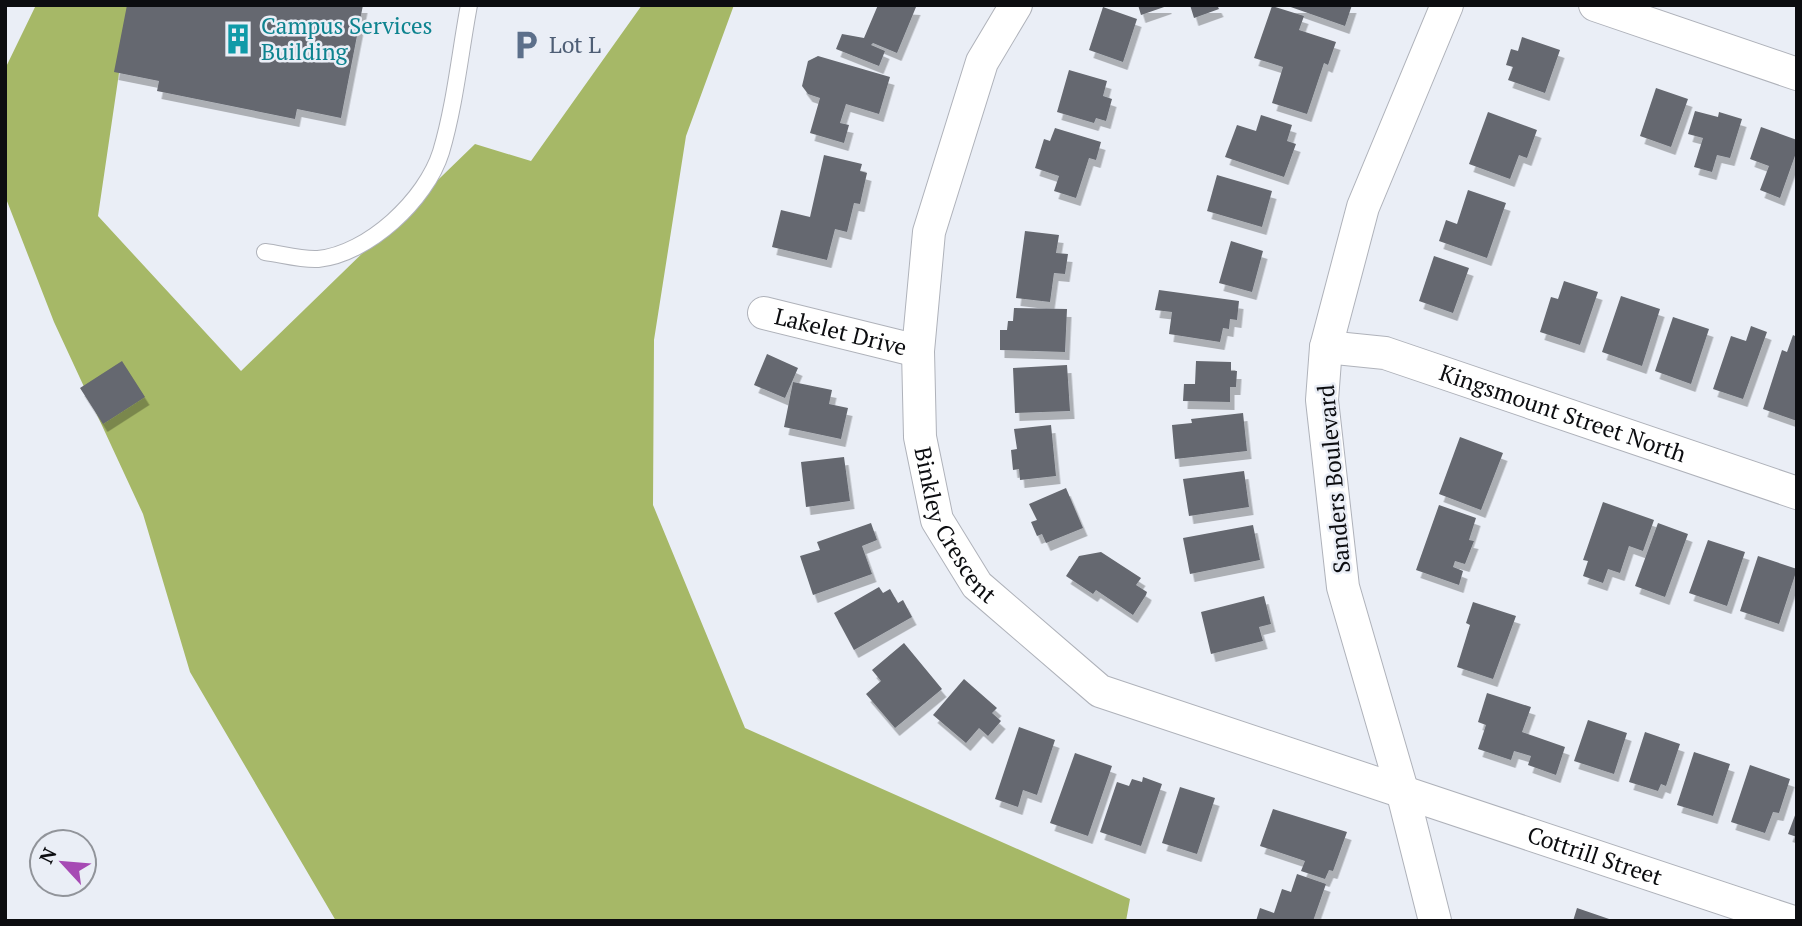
<svg xmlns="http://www.w3.org/2000/svg" width="1802" height="926" viewBox="0 0 1802 926" font-family="'PT Serif',serif">
  <style>
    .forest { fill: #a6b867 }
    .building { fill: #65686f; filter: url(#shadow) }
    .lines { fill: none; stroke-linecap: round; stroke-linejoin: round }
    .lane-casing { stroke: #afb2ba; stroke-width: 18 }
    .street-casing { stroke: #afb2ba; stroke-width: 34 }
    .lane { stroke: #fff; stroke-width: 16 }
    .street { stroke: #fff; stroke-width: 32 }
    .labels { text-anchor: middle; stroke-width: 5; stroke-linejoin: round; paint-order: stroke }
    .culture-label { font-size: 23px; fill: #0d838f; stroke: #eaeef6; text-anchor: start }
    .service-label { font-size: 23px; fill: #4e5e75; stroke: #eaeef6; text-anchor: start }
    .street-label { font-size: 23px; fill: #0c0d10; stroke: #eaeef6 }
  </style>
  <defs>
    <filter id="shadow"><feDropShadow dx="4.5" dy="8" stdDeviation="0" flood-color="#0004"/></filter>
  </defs>
  <rect width="100%" height="100%" fill="#eaeef6"/>
  <!-- forest -->
  <path class="forest" d="M36,5H129L98,216L241,371L475,144L531,161L642,5H734L686,136L654,340L653,505L745,728L1130,899L1126,921H336L190,672L143,514L54,322L5,196V69Z"/>
  <!-- building -->
  <path class="building" d="M127,5H363L341,118L297,109L295,119L157,91L159,81L114,72Z
    M878,5L916,7L897,53L873,43L871,45L885,51L879,66L836,49L842,34L864,38Z
    M1138,5H1167V6L1141,15Z
    M1190,5H1217L1219,9L1194,18Z
    M1285,5H1352L1345,26Z
    M1272,6L1304,16L1299,30L1336,42L1328,65L1324,63L1307,114L1272,103L1283,67L1254,58Z
    M1103,7L1137,19L1123,62L1089,50Z
    M1522,37L1560,50L1545,93L1508,80L1513,67L1506,65L1511,49L1518,51Z
    M818,56L890,77L879,114L846,104L840,123L849,125L844,143L810,133L820,98L808,94L802,86L808,61Z
    M1069,70L1107,81L1103,96L1112,99L1106,121L1096,118L1094,123L1057,112Z
    M1656,88L1688,99L1671,147L1640,136Z
    M1695,111L1718,117L1719,112L1742,119L1730,158L1717,155L1712,172L1694,167L1703,138L1688,134Z
    M1488,112L1537,130L1527,158L1519,155L1510,179L1469,164Z
    M1261,115L1292,125L1287,141L1296,144L1284,177L1225,157L1237,125L1256,131Z
    M1761,127L1797,140V150L1780,198L1760,190L1769,166L1750,159Z
    M1055,128L1101,142L1096,160L1089,158L1076,198L1054,191L1059,176L1035,168L1044,139L1050,141Z
    M824,155L862,164L860,171L867,173L860,204L854,203L847,232L835,229L827,260L772,247L781,210L810,217Z
    M1217,175L1272,191L1262,227L1207,211Z
    M1468,190L1506,203L1487,258L1439,241L1446,220L1457,224Z
    M1025,231L1059,235L1056,253L1068,254L1065,274L1054,273L1050,302L1016,298Z
    M1231,241L1263,251L1252,292L1219,283Z
    M1434,256L1469,268L1453,313L1419,301Z
    M1564,281L1598,292L1580,345L1540,332L1551,297L1558,299Z
    M1159,290L1239,301L1237,320L1230,319L1229,329L1223,328L1220,342L1169,334L1172,312L1155,310Z
    M1621,296L1660,309L1642,366L1602,352Z
    M1014,308L1067,309L1065,352L1000,350V330H1007L1008,321H1013Z
    M1673,317L1709,329L1691,384L1655,371Z
    M1751,326L1767,332L1743,399L1713,389L1731,336L1746,341Z
    M1793,335L1797,337V421L1763,409L1782,350L1787,352Z
    M767,354L798,368L785,398L754,385Z
    M122,361L145,397L103,424L80,388Z
    M1196,361L1231,362V371H1237L1236,387H1230V402L1183,401L1184,384H1195Z
    M1067,365L1070,411L1015,413L1013,368Z
    M793,382L832,390L829,404L848,408L841,439L784,427Z
    M1243,413L1247,451L1175,459L1172,425L1192,423L1191,419Z
    M1051,425L1056,476L1020,480L1019,469L1013,470L1011,450L1017,449L1014,429Z
    M1460,437L1503,453L1481,510L1439,494Z
    M844,457L850,501L806,507L801,462Z
    M1244,471L1249,507L1189,516L1183,479Z
    M1066,488L1083,528L1046,543L1042,534L1037,536L1031,522L1037,520L1029,504Z
    M1603,502L1654,520L1643,551L1629,546L1620,573L1608,569L1603,583L1583,576L1588,561L1583,560Z
    M1439,505L1476,518L1469,540L1474,541L1465,564L1455,561L1453,567L1463,571L1459,585L1416,570Z
    M871,523L877,540L862,546L872,574L813,595L800,556L820,550L817,542Z
    M1658,523L1688,534L1665,597L1635,586Z
    M1253,525L1260,560L1190,574L1183,538Z
    M1708,540L1745,552L1727,606L1689,593Z
    M1101,552L1141,578L1136,585L1147,592L1146,595L1133,615L1096,590L1093,594L1066,576L1079,556Z
    M1758,556L1797,569L1779,624L1740,611Z
    M879,587L883,593L890,589L898,603L903,600L912,617L854,650L834,613Z
    M1264,596L1271,624L1259,627L1263,641L1211,654L1201,612Z
    M1473,602L1516,616L1493,679L1457,667L1470,625L1466,623Z
    M904,643L942,689L895,728L866,694L881,681L872,670Z
    M964,679L997,708L992,713L1001,721L988,736L979,728L966,743L933,715Z
    M1487,693L1531,707L1522,732L1565,747L1556,775L1528,765L1531,756L1514,751L1511,760L1478,749L1486,725L1478,722Z
    M1588,720L1627,733L1614,774L1574,761Z
    M1019,727L1055,740L1037,795L1023,790L1018,807L995,799Z
    M1645,732L1680,744L1666,786L1661,784L1658,791L1629,782Z
    M1694,752L1730,764L1713,816L1677,805Z
    M1075,753L1112,766L1088,836L1050,823Z
    M1750,765L1790,779L1779,813L1773,812L1765,833L1731,822Z
    M1143,777L1162,784L1141,846L1100,832L1117,782L1129,786L1132,779L1142,782Z
    M1180,787L1215,798L1197,854L1162,843Z
    M1273,809L1347,832L1333,871L1329,870L1325,879L1301,871L1305,861L1260,846Z
    M1797,810V837L1788,834Z
    M1297,874L1326,884L1313,921H1256L1260,908L1274,913L1282,889L1291,892Z
    M1577,908L1612,920V921H1573Z"/>
  <g class="lines">
    <!-- lane casing -->
    <g class="lane-casing">
      <path id="lane" d="M265,252C281,254 301,260 318,259C368,254 426,200 441,152C455,105 460,53 469,5"/>
    </g>
    <!-- street casing -->
    <g class="street-casing">
      <g id="street">
        <path id="s1" d="M1016,5L982,62L929,232L918,351L920,437L937,520L977,585L1100,691L1790,921"/>
        <path d="M1595,5L1797,74"/>
        <path id="s2" d="M764,313L918,351"/>
        <path id="s3" d="M1326,347L1385,353L1797,493"/>
        <path d="M1435,921L1402,790L1343,587L1322,400L1326,347L1363,207L1447,5"/>
      </g>
    </g>
    <!-- lane -->
    <use href="#lane" class="lane"/>
    <!-- street -->
    <use href="#street" class="street"/>
  </g>
  <!-- icons -->
  <defs>
    <g id="building-bare" transform="scale(2.415)"><path d="M-4-6H4V6H1V3H-1V6H-4ZM-2.5-4.3h1.7v1.8h-1.7ZM.8-4.3h1.7v1.8H.8ZM-2.5-1h1.7V.8h-1.7ZM.8-1h1.7V.8H.8Z" fill="#0f9aa8" stroke="#eaeef6" stroke-width="2.5" paint-order="stroke"/></g>
    <g id="parking-bare" transform="scale(2.415)"><path d="M-3.5-5.5H1a3.5 3.5 0 0 1 0 7H-1V5.5H-3.5ZM-1-3.4V-.6H.8a1.4 1.4 0 0 0 0-2.8Z" fill="#5c6f8a" stroke="#eaeef6" stroke-width="2.5" paint-order="stroke"/></g>
  </defs>
  <g fill-rule="evenodd">
    <use href="#building-bare" x="238" y="39"/>
    <use href="#parking-bare" x="526" y="45"/>
  </g>
  <g class="labels">
    <!-- culture labels -->
    <g class="culture-label">
      <text x="261" y="34">Campus Services<tspan x="261" dy="26">Building</tspan></text>
    </g>
    <!-- service labels -->
    <g class="service-label">
      <text x="549" y="53">Lot L</text>
    </g>
    <!-- street labels -->
    <g class="street-label">
      <text dy="8" stroke="none"><textPath href="#s2" startOffset="79">Lakelet Drive</textPath></text>
      <text dy="8" stroke="none"><textPath href="#s3" startOffset="247">Kingsmount Street North</textPath></text>
      <text transform="translate(1334 479) rotate(-95)" y="8">Sanders Boulevard</text>
      <text dy="8" stroke="none"><textPath href="#s1" startOffset="546">Binkley Crescent</textPath></text>
      <text dy="8" stroke="none"><textPath href="#s1" startOffset="1295">Cottrill Street</textPath></text>
    </g>
  </g>
  <!-- border -->
  <rect width="1802" height="926" fill="none" stroke="#0c0d10" stroke-width="14"/>
  <!-- north arrow -->
  <g transform="translate(63 863) rotate(296)"><circle r="33" fill="#eaeef6" stroke="#91949a" stroke-width="2"/>
  <path d="M0-5L12 26L0 18L-12 26Z" fill="#a64ab4"/>
  <text y="-10" font-size="19" font-weight="bold" text-anchor="middle" fill="#0c0d10">N</text>
  </g>
</svg>
